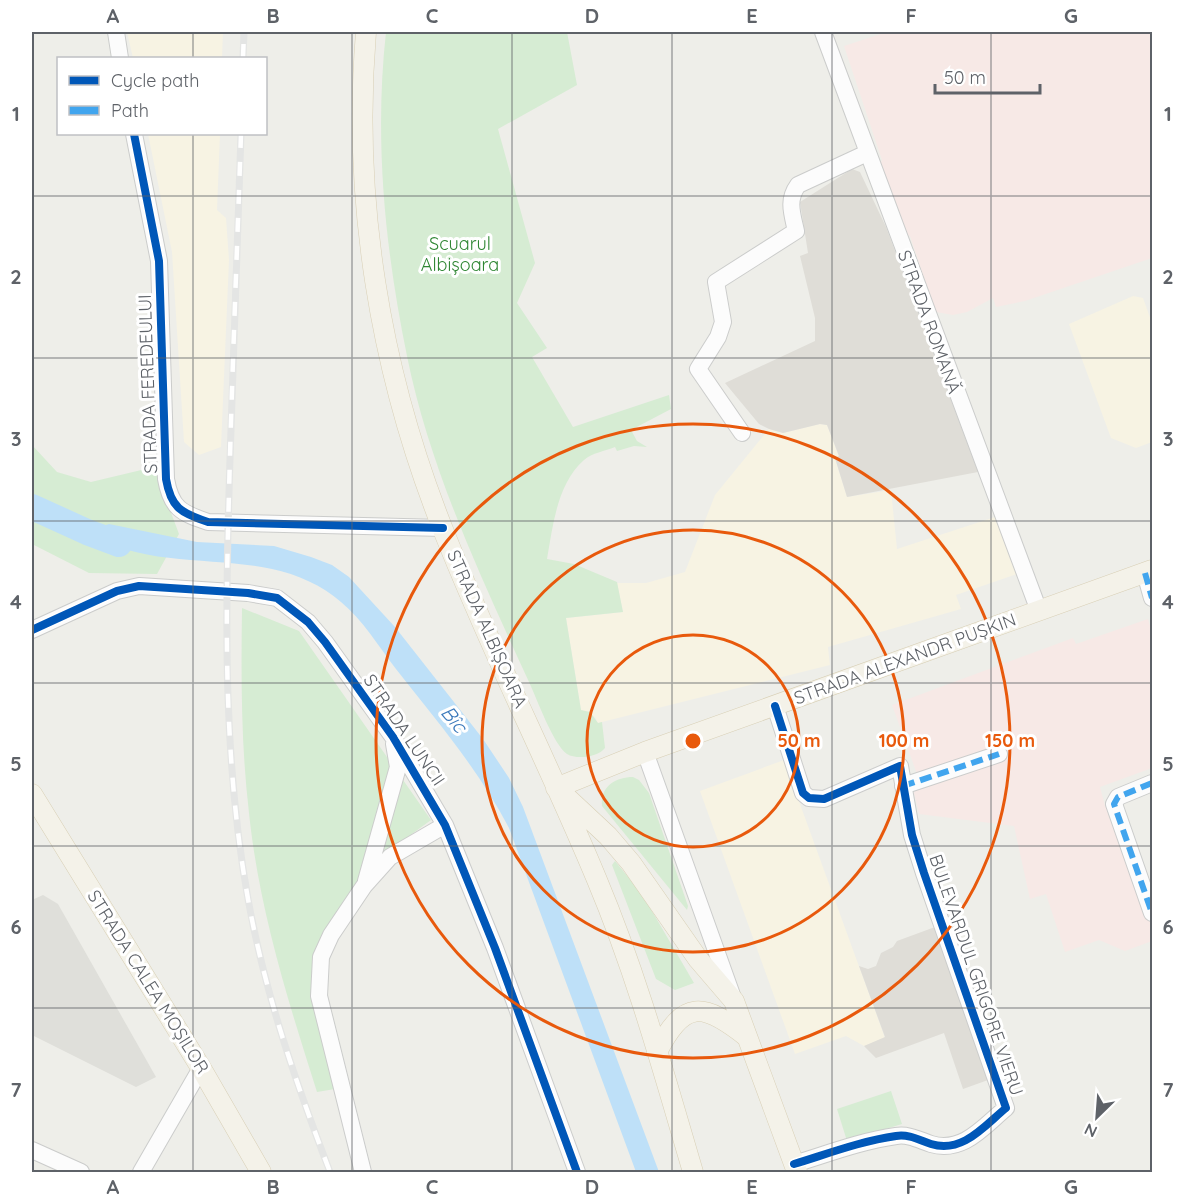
<svg xmlns="http://www.w3.org/2000/svg" width="1184" height="1204" viewBox="0 0 1184 1204" font-family="Quicksand,sans-serif">
  <style>
    .commercial { fill: #f7f3e3 }
    .industrial { fill: #dfdfda }
    .education { fill: #dfddd7 }
    .medical { fill: #f7e9e6 }
    .green { fill: #d6ecd3 }
    .water { fill: #bee0f8 }
    .lines { fill: none; stroke-linecap: round; stroke-linejoin: round }
    .river { stroke: #bee0f8; stroke-width: 26 }
    .minor-casing { stroke: #cbcccb; stroke-width: 18 }
    .major-casing { stroke: #d8cfb5; stroke-width: 21 }
    .minor { stroke: #fcfcfc; stroke-width: 16 }
    .major { stroke: #f4f2e9; stroke-width: 20 }
    .rail-casing { stroke: #e4e5e4; stroke-width: 7 }
    .rail { stroke: #fff; stroke-width: 4.5; stroke-dasharray: 14; stroke-linecap: butt }
    .quiet { stroke: #41a5ee; stroke-width: 6; stroke-dasharray: 12 6; stroke-linecap: butt }
    .cycleway-casing { stroke: #fff; stroke-width: 11 }
    .cycleway { stroke: #0057b8; stroke-width: 8 }
    .grid { fill: none; stroke: #5e6268; stroke-width: 1.5; stroke-opacity: 0.55 }
    .ring { fill: none; stroke: #e8590c; stroke-width: 3 }
    .labels { text-anchor: middle; stroke-width: 6; stroke-linejoin: round; paint-order: stroke }
    .park-label { font-size: 18px; fill: #2e8632; stroke: #fff }
    .street-label { font-size: 18px; fill: #5e6268; stroke: #fff }
    .water-label { font-size: 20px; font-style: italic; fill: #3b79bb; stroke: #fff }
    .centre { fill: #e8590c; stroke: #fff; stroke-width: 3 }
    .ring-label { font-size: 18px; text-anchor: middle; font-weight: bold; fill: #e8590c; stroke: #fff; stroke-width: 6; stroke-linejoin: round; paint-order: stroke }
    .neatline { fill: none; stroke: #5e6268; stroke-width: 2 }
    .grid-label { font-size: 20px; text-anchor: middle; font-weight: bold; fill: #5e6268 }
  </style>
  <rect width="100%" height="100%" fill="#eeeee9"/>
  <!-- commercial -->
  <path class="commercial" d="M127,32H223L222,58H133Z
    M148,134H220L217,210L226,218L229,260L221,447L199,455L184,442L172,252Z
    M1133,296L1143,298L1152,323V442L1136,448L1111,438L1069,324Z
    M820,424L827,425L839,457L835,459L847,497L891,490L897,549L995,517L1017,574L956,595L961,609L828,647L830,665L598,723L595,717L581,710L566,618L623,612L617,583H646L685,572L715,495L769,429L783,433Z
    M784,760L885,1038L864,1046L846,1036L795,1054L700,791Z"/>
  <!-- industrial -->
  <path class="industrial" d="M43,895L58,904L156,1077L136,1087L32,1035V900Z"/>
  <!-- education -->
  <path class="education" d="M852,169L860,172L886,227L978,472L847,497L835,458L839,456L827,425L820,424L783,433L769,429L759,424L725,383L815,341V318L800,256L808,253L800,202Z
    M935,927L988,1080L963,1089L944,1033L876,1058L864,1046L885,1037L859,966L868,969L876,966L881,953L893,947L897,941Z"/>
  <!-- medical -->
  <path class="medical" d="M887,32H1152V258L1025,301L996,307L993,298L967,312L953,315L936,312L923,286L925,281L910,236L903,233L879,167L882,160L844,46Z
    M1148,619L1152,633V768L1100,787L1105,806L1112,813L1152,926V941L1125,951L1099,940L1065,952L1046,894L1030,899L1014,826L919,814L914,793L917,774L892,705L1073,638L1076,644Z"/>
  <!-- green -->
  <path class="green" d="M386,32H567L577,85L498,129L535,263L517,303L547,348L532,357L573,427L669,395L671,409L631,430L637,441L647,447L634,446L617,451L615,447C605,451 592,453 584,460C557,484 553,525 547,559L574,564L617,582L623,612L566,618L581,710L590,712L598,723L602,722L605,748C598,757 577,760 567,754C553,744 537,699 529,682C481,577 430,470 407,356C385,249 374,140 386,32Z
    M32,445L57,472L91,482L154,467L179,534L157,574L89,573L32,544Z
    M242,608L299,631L431,820L367,867L316,947C305,982 327,1052 335,1089L317,1092C288,1001 259,909 249,813C241,745 241,677 242,608Z
    M633,777L639,780L649,793L688,906L687,910L602,806C600,787 615,777 633,777Z
    M615,861L642,894L694,983L675,990L656,979L612,865Z
    M891,1091L902,1124L847,1141L837,1109Z"/>
  <!-- water -->
  <path class="water" d="M109,524L197,542L274,546L311,557L332,565L349,577L395,627L483,739L509,778L523,807L659,1172H636L509,828C479,770 436,720 396,669C379,647 363,620 341,602C323,586 297,574 272,569C211,556 141,567 87,532Z"/>
  <g class="lines">
    <!-- river -->
    <path class="river" d="M32,507L87,532L119,544"/>
    <!-- minor casing -->
    <g class="minor-casing">
      <path id="minor" d="M116,32L120,58
        M823,32L1039,611
        M134,134L159,261L166,479C171,508 181,513 208,522L443,528
        M742,433L698,369L718,337L723,322L716,282L796,231C792,213 787,200 798,185L867,153
        M1145,573L1152,598
        M32,630L117,591L139,586L248,593L277,598L308,622L325,642L393,737L445,825L495,948L577,1172
        M775,706L803,793L809,798L824,799L900,766L912,835L924,873L1006,1108C985,1125 963,1154 931,1144C919,1140 909,1134 896,1136C861,1141 827,1154 794,1164
        M645,752L732,995
        M1152,783L1118,797L1114,804L1152,913
        M903,786L999,754
        M366,881L398,767L394,744
        M32,1150L81,1172
        M141,1172L201,1068
        M363,1172L319,996L321,957L331,935L364,886L390,857L445,825"/>
    </g>
    <!-- major casing -->
    <g class="major-casing">
      <path id="major" d="M366,32C352,200 380,370 442,527C489,647 548,762 597,880C637,975 664,1074 693,1172
        M556,788L645,752L1152,570
        M32,794L201,1068L261,1172
        M563,794L608,836L631,863L698,959L734,1001L797,1172
        M657,1052C684,999 703,1002 747,1037"/>
    </g>
    <!-- minor -->
    <use href="#minor" class="minor"/>
    <!-- major -->
    <use href="#major" class="major"/>
    <!-- rail casing -->
    <g class="rail-casing">
      <path id="rail" d="M243,58L244,32
        M241,134C237,253 232,373 229,493C225,629 224,765 248,899C265,994 296,1083 330,1172"/>
    </g>
    <!-- rail -->
    <use href="#rail" class="rail"/>
    <!-- quiet -->
    <path class="quiet" d="M1145,573L1152,598
      M1152,783L1118,797L1114,804L1152,913
      M903,786L999,754"/>
    <!-- cycleway casing -->
    <g class="cycleway-casing">
      <path id="cycleway" d="M134,134L159,261L166,479C171,508 181,513 208,522L443,528
        M32,630L117,591L139,586L248,593L277,598L308,622L325,642L393,737L445,825L495,948L577,1172
        M775,706L803,793L809,798L824,799L900,766L912,835L924,873L1006,1108C985,1125 963,1154 931,1144C919,1140 909,1134 896,1136C861,1141 827,1154 794,1164"/>
    </g>
    <!-- cycleway -->
    <use href="#cycleway" class="cycleway"/>
  </g>
  <!-- grid -->
  <path class="grid" d="M193,32V58M352,32V1172M512,32V1172M672,32V1172M832,32V1172M991,32V1172M193,134V1172M32,196H1152M32,358H1152M32,521H1152M32,683H1152M32,846H1152M32,1008H1152"/>
  <!-- distance rings -->
  <g class="ring">
    <circle cx="693" cy="741" r="106"/>
    <circle cx="693" cy="741" r="211"/>
    <circle cx="693" cy="741" r="317"/>
  </g>
  <g class="labels">
    <!-- park labels -->
    <g class="park-label">
      <text x="460" y="250">Scuarul<tspan x="460" dy="21">Albișoara</tspan></text>
    </g>
    <!-- street labels -->
    <g class="street-label">
      <text transform="translate(929 322) rotate(70)" y="6">STRADA ROMANĂ</text>
      <text transform="translate(148 384) rotate(-92)" y="6">STRADA FEREDEULUI</text>
      <text transform="translate(487 629) rotate(66)" y="6">STRADA ALBIȘOARA</text>
      <text transform="translate(905 659) rotate(-20)" y="6">STRADA ALEXANDR PUȘKIN</text>
      <text transform="translate(404 730) rotate(56)" y="6">STRADA LUNCII</text>
      <text transform="translate(976 975) rotate(71)" y="6">BULEVARDUL GRIGORE VIERU</text>
      <text transform="translate(148 982) rotate(58)" y="6">STRADA CALEA MOȘILOR</text>
    </g>
    <!-- water labels -->
    <g class="water-label">
      <text transform="translate(454 719) rotate(51)" y="7">Bîc</text>
    </g>
  </g>
  <circle cx="693" cy="741" r="9" class="centre"/>
  <g class="ring-label">
    <text x="799" y="747">50 m</text>
    <text x="904" y="747">100 m</text>
    <text x="1010" y="747">150 m</text>
  </g>
  <!-- border -->
  <rect width="1184" height="1204" fill="none" stroke="#ffffff" stroke-width="66"/>
  <!-- legend -->
  <rect x="57" y="57" width="210" height="78" fill="#ffffff" stroke="#bfc0c3" stroke-width="1.5"/>
  <rect x="69" y="76" width="30" height="9" fill="#0057b8" stroke="#bfc0c3" stroke-width="1.5"/>
  <text x="111" y="87" font-size="18" fill="#5e6268">Cycle path</text>
  <rect x="69" y="106" width="30" height="9" fill="#41a5ee" stroke="#bfc0c3" stroke-width="1.5"/>
  <text x="111" y="117" font-size="18" fill="#5e6268">Path</text>
  <!-- north arrow -->
  <g transform="translate(1097 1117) rotate(205)" stroke="#ffffff" stroke-width="4.5" paint-order="stroke">
  <path d="M0-4.5L10 22L0 15L-10 22Z" fill="#5e6268"/>
  <text y="-9" font-size="16" font-weight="bold" text-anchor="middle" fill="#5e6268">N</text>
  </g>
  <!-- scale -->
  <path d="M935 84v9h105v-9" fill="none" stroke="#5e6268" stroke-width="3"/>
  <text x="944" y="84" font-size="18" fill="#5e6268" stroke="#ffffff" stroke-width="4.5" paint-order="stroke">50 m</text>
  <rect x="33" y="33" width="1118" height="1138" class="neatline"/>
  <g class="grid-label">
    <text x="113" y="23">A</text>
    <text x="273" y="23">B</text>
    <text x="432" y="23">C</text>
    <text x="592" y="23">D</text>
    <text x="752" y="23">E</text>
    <text x="911" y="23">F</text>
    <text x="1071" y="23">G</text>
    <text x="16" y="121">1</text>
    <text x="1168" y="121">1</text>
    <text x="16" y="284">2</text>
    <text x="1168" y="284">2</text>
    <text x="16" y="446">3</text>
    <text x="1168" y="446">3</text>
    <text x="16" y="609">4</text>
    <text x="1168" y="609">4</text>
    <text x="16" y="771">5</text>
    <text x="1168" y="771">5</text>
    <text x="16" y="934">6</text>
    <text x="1168" y="934">6</text>
    <text x="16" y="1097">7</text>
    <text x="1168" y="1097">7</text>
    <text x="113" y="1194">A</text>
    <text x="273" y="1194">B</text>
    <text x="432" y="1194">C</text>
    <text x="592" y="1194">D</text>
    <text x="752" y="1194">E</text>
    <text x="911" y="1194">F</text>
    <text x="1071" y="1194">G</text>
  </g>
</svg>
